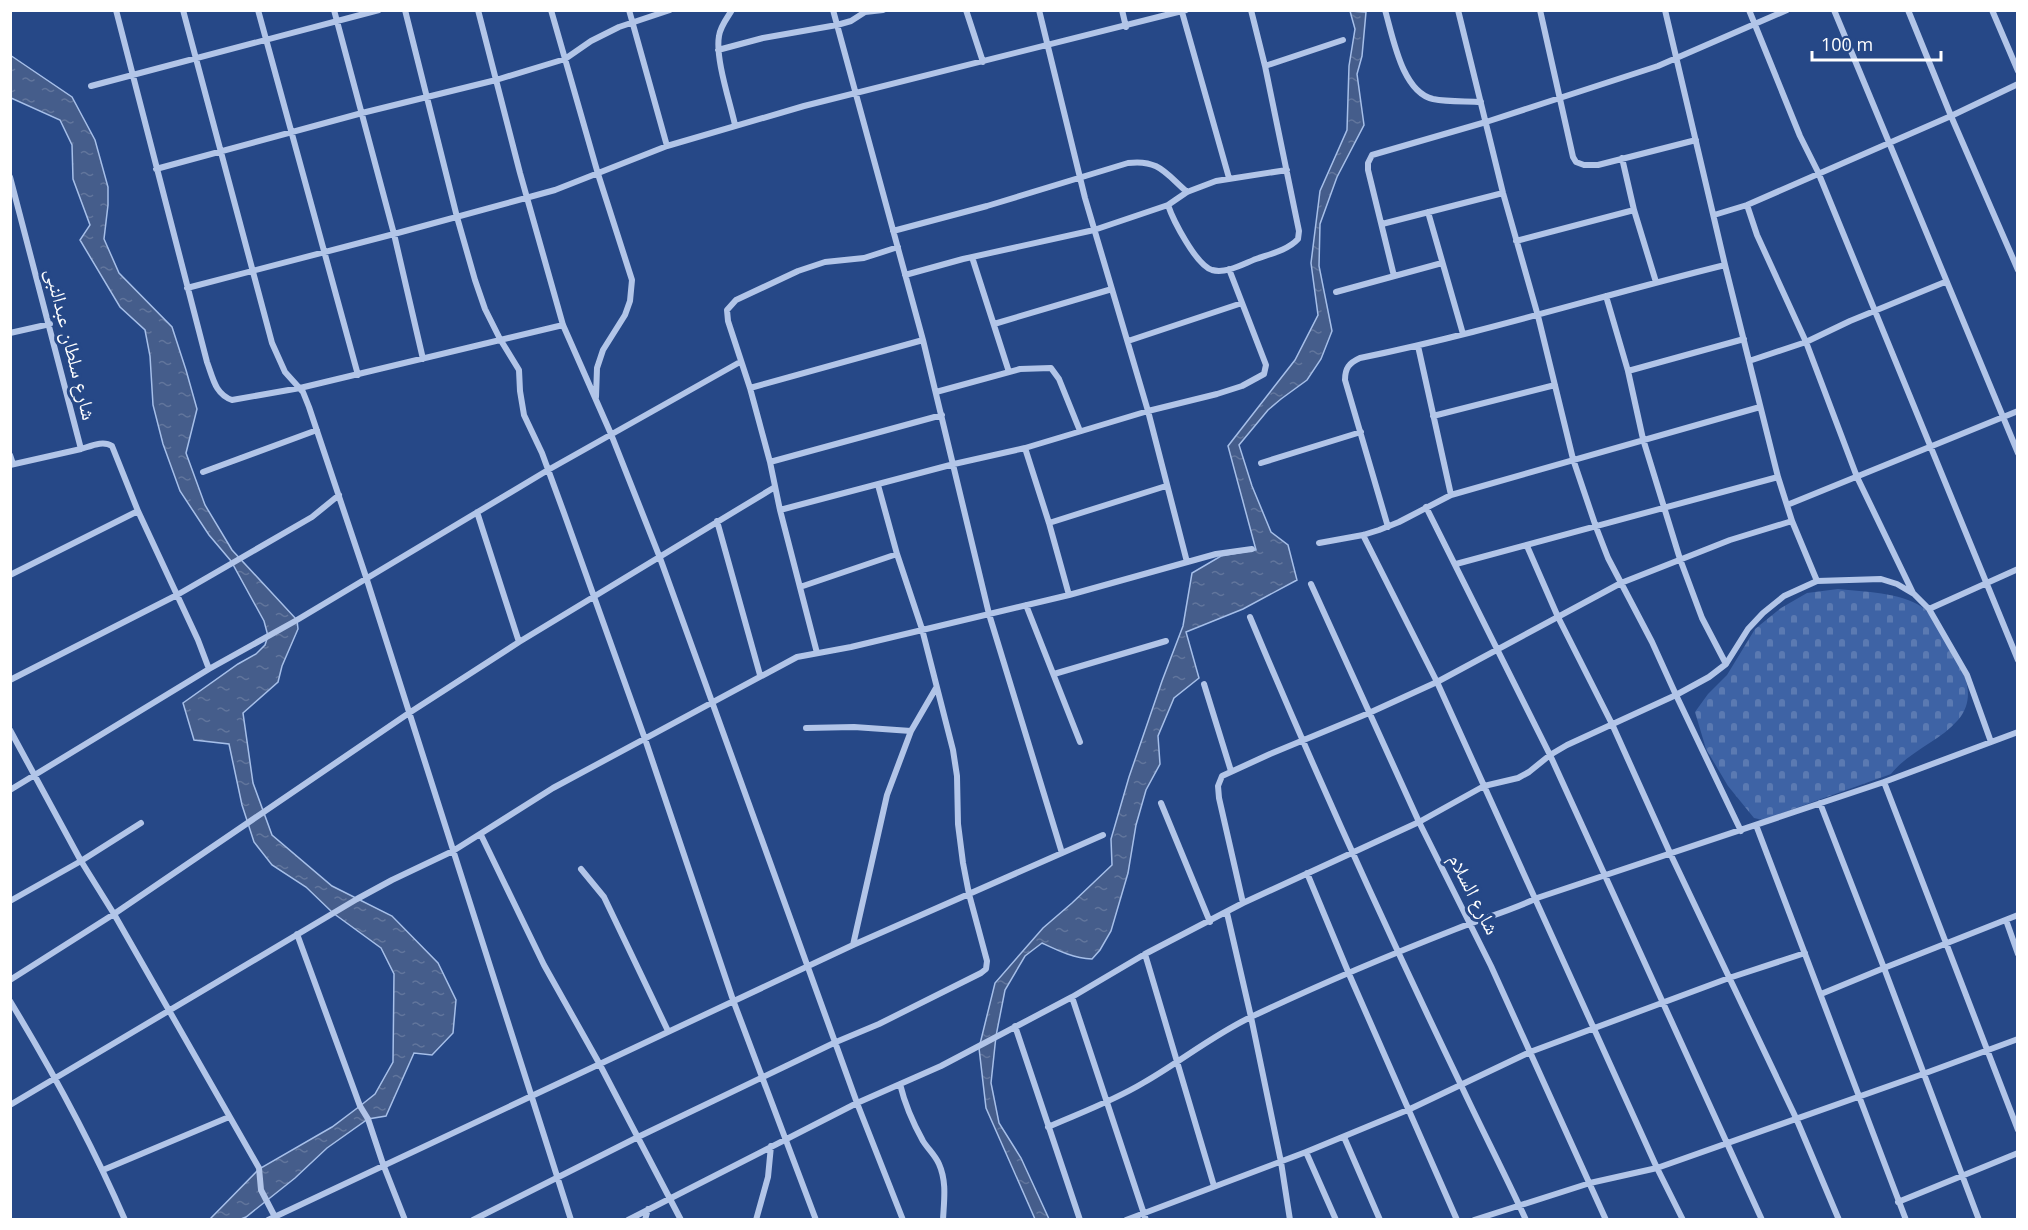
<svg xmlns="http://www.w3.org/2000/svg" width="2028" height="1230" viewBox="0 0 2028 1230" font-family="'Open Sans','Noto Naskh Arabic',sans-serif">
  <style>
    .cemetery { fill: url(#cemetery-stones) }
    .water { fill: url(#water-ripples); stroke: #a6bfe9; stroke-width: 1.5 }
    .lines { fill: none; stroke-linecap: round; stroke-linejoin: round }
    .minor { stroke: #b2c5e8; stroke-width: 6 }
    .labels { text-anchor: middle; stroke-width: 6; stroke-linejoin: round; paint-order: stroke }
    .street-label { font-size: 20px; fill: #fff; stroke: #264887 }
  </style>
  <defs>
    <pattern id="cemetery-stones" width="16" height="16" patternUnits="userSpaceOnUse" patternTransform="scale(1.5)"><rect width="16" height="16" fill="#3e63a5"/><path d="M2 7V4a2 2 0 0 1 4 0v3zM10 15v-3a2 2 0 0 1 4 0v3z" fill="#5b7ab2"/></pattern>
    <pattern id="water-ripples" width="26" height="14" patternUnits="userSpaceOnUse" patternTransform="scale(1.5)"><rect width="26" height="14" fill="#455d8b"/><path d="M2 4q2-2 4 0t4 0M15 11q2-2 4 0t4 0" fill="none" stroke="#61759c"/></pattern>
  </defs>
  <rect width="100%" height="100%" fill="#264887"/>
  <!-- cemetery -->
  <path class="cemetery" d="M1838,589C1865,592 1899,592 1922,607C1929,612 1934,622 1938,629C1955,654 1983,691 1958,720C1939,742 1909,751 1891,774L1763,820L1754,818L1728,786L1706,749L1695,712L1708,694L1727,675L1755,629L1781,608L1807,593Z"/>
  <!-- water -->
  <path class="water" d="M1350,11L1366,12L1362,56L1357,74L1364,125L1337,177L1320,224L1319,266L1332,331L1321,359L1307,380L1281,399L1268,410L1239,445L1252,486L1271,532L1288,545L1297,580L1243,609L1186,632L1199,678L1174,698L1158,736L1160,764L1146,790L1136,825L1128,873L1111,931L1100,950L1092,959C1073,958 1059,951 1042,943L1025,956L1005,990L996,1036L991,1083L999,1123L1021,1158L1049,1219H1035L986,1108L979,1048L995,983L1043,928L1072,903L1112,865L1111,839L1129,777L1162,681L1183,626L1192,573L1221,556L1256,550L1228,446L1295,360L1318,315L1311,263L1320,191L1347,130L1349,66L1355,29Z
    M10,55L72,97L95,140L108,187V205L104,239L119,273L172,327L186,370L197,409L186,453L205,505L232,550L297,620L298,629L282,666L278,682L243,713L253,783L272,835L332,886L392,916L438,963L456,1000L453,1033L432,1055L414,1053L386,1116L368,1119L327,1148L295,1178L246,1217L241,1219H210L259,1169L332,1127L360,1106L375,1094L393,1062L394,974L381,948L333,913L306,887L272,865L254,842L242,805L229,744L194,740L183,703L238,664L256,654L265,645L268,636L264,621L231,561L209,535L180,491L163,444L153,405L150,356L145,330L120,307L80,240L90,225L73,179L72,145L60,120L11,98Z"/>
  <g class="lines">
    <!-- minor -->
    <path class="minor" d="M116,10L207,362C213,378 215,394 232,400L300,388L563,325
      M183,10L272,343L285,372L303,392L309,407L366,577L571,1220
      M258,10L358,375
      M334,10L394,234L423,359
      M405,10L457,217L475,280L485,309L500,339L519,370L520,391L524,415L542,453L564,513L645,739L733,1000L816,1220
      M478,10L520,173L563,325L611,434L660,558L857,1103L903,1220
      M551,10L598,174L632,280L630,301L625,315L603,350L597,368L596,397
      M629,10L667,146
      M732,10C727,18 720,27 719,36C715,58 730,102 735,125
      M833,10L923,340L989,614L1062,853
      M966,10L983,62
      M1039,10L1085,198L1148,411L1187,562
      M1122,10L1126,27
      M1385,10C1393,37 1402,92 1433,99C1448,102 1465,101 1481,102
      M1458,10L1503,193L1538,316L1573,459L1596,527L1608,558L1652,642L1676,695L1709,677L1726,664L1748,629L1763,613L1784,596L1817,581L1881,579L1897,584L1914,594L1929,609L1967,675L1991,742
      M1540,10L1573,157L1576,162L1584,165H1598L1696,140
      M1665,10L1725,265L1778,477L1792,521L1817,581
      M1749,10L1800,136L1818,172L2018,660
      M1834,10L2018,453
      M1908,10L1951,116L2018,270
      M1992,10L2018,71
      M1182,12L1229,178
      M718,50L763,38L837,25L851,21L865,12L883,10
      M1265,66L1343,40
      M91,86L379,10
      M1622,158L1634,210L1656,282
      M156,169L362,113L496,80L565,59L591,41L619,27L670,10
      M10,177L81,449L10,465
      M1168,205L1187,192L1216,181L1287,170
      M1747,205L1757,235L1806,342L1857,477L1913,593
      M1428,212L1463,334
      M1714,215L1747,205L1951,116L2018,84
      M1382,224L1503,193
      M893,231L987,206L1128,163C1159,159 1166,174 1187,192
      M1516,241L1634,210
      M972,257L1009,372
      M905,275L963,259L1094,230L1168,205C1173,220 1196,265 1212,270C1226,274 1243,264 1256,259C1270,254 1288,250 1298,239L1299,231L1265,66L1251,10
      M1394,276L1368,170V163L1372,155L1486,122L1658,66L1787,10
      M187,288L394,234L555,190L667,146L804,106L1186,10
      M1336,292L1442,263
      M1606,296L1628,371L1643,439L1680,559L1702,618L1726,664
      M994,324L1112,289
      M10,333L50,324
      M1128,341L1242,303
      M1418,346L1451,495
      M1749,361L1806,342L1850,321L1945,282
      M1628,371L1744,339
      M750,388L923,340
      M936,392L1020,369L1051,368L1059,379L1080,431
      M1433,416L1555,385
      M1025,448L1049,523L1166,486
      M10,455L13,464
      M770,462L942,415
      M1261,463L1361,432
      M203,472L317,430
      M1787,505L2018,411
      M1426,507L1550,755L1762,1220
      M780,510L954,464L1025,448L1148,411L1217,394L1242,386L1264,374L1266,365L1229,269
      M138,511L198,640L209,669
      M477,512L519,642
      M717,521L760,675
      M1049,523L1069,595
      M1388,527L1345,380C1345,368 1349,363 1360,358C1483,333 1603,295 1725,265
      M1363,535L1437,682L1657,1168L1683,1220
      M1319,543L1363,535L1379,530L1399,522L1451,495L1760,407
      M1527,546L1558,617L1612,724L1670,853L1796,1118L1839,1220
      M1456,564L1778,477
      M10,575L138,511L112,446C103,440 91,446 81,449
      M1311,584L1419,822L1491,966L1606,1220
      M800,587L897,554
      M1026,605L1080,742
      M1929,609L2018,569
      M1250,617C1316,775 1387,931 1461,1085C1482,1130 1505,1174 1526,1220
      M817,653L780,510L770,462L750,388L728,321L727,310L736,300L798,271L825,262L864,258L898,247
      M1054,674L1166,641
      M10,680L177,595L312,517L339,495
      M1204,684L1231,771
      M806,728L854,727L911,731
      M10,730L81,861L114,914L259,1168L261,1190L275,1217
      M1884,782L2018,1130
      M10,790L209,669L297,620L548,470L740,362
      M1161,803L1210,922
      M1820,803L1884,968L1821,994
      M1756,825L1906,1220
      M481,835L544,965L599,1063L681,1220
      M581,869L604,897L668,1031
      M1307,873L1349,974L1457,1220
      M10,901L81,861L141,823
      M1243,903L1219,798L1218,786L1222,776L1270,754L1369,713L1437,682L1621,583L1730,540L1792,521
      M1227,913L1251,1017L1281,1162L1290,1220
      M2006,920L2018,954
      M297,934L360,1106L368,1119L383,1164L405,1220
      M853,945L887,795L911,731L936,688
      M1145,954L1214,1186
      M10,980L114,914L409,713L519,642L775,487
      M1072,997L1146,1220
      M10,1001C53,1072 92,1144 125,1220
      M1015,1026L1080,1220
      M900,1084C905,1105 913,1123 923,1141C928,1149 935,1155 939,1164C947,1182 944,1200 943,1220
      M10,1105L357,899L392,880L453,851L553,788L797,657L851,647L1069,595L1216,554L1252,549
      M1048,1127C1080,1113 1113,1101 1143,1083C1180,1062 1213,1035 1251,1017C1318,985 1387,956 1456,929C1483,918 1510,911 1537,898L1884,782L2018,732
      M1344,1137L1380,1220
      M1306,1152L1336,1220
      M103,1170L229,1117
      M1898,1202L2018,1153
      M268,1220L853,945L1103,835
      M473,1220L638,1137L836,1042L879,1024L981,973L986,969L987,961L969,894L963,863L958,824L957,776L953,750L922,629L897,554L878,485
      M628,1220L857,1103L941,1066L1072,997L1145,954L1243,903L1419,822L1484,786L1518,778L1529,772L1550,755L1567,745L1676,695L1741,831
      M645,1220L648,1209
      M756,1220L768,1177L771,1146
      M1126,1220L1306,1152L1410,1109L1530,1052L1729,978L1805,953
      M1474,1220L1590,1183L1657,1168L1923,1074L2018,1039
      M1979,1220L1884,968L2018,915"/>
  </g>
  <g class="labels">
    <!-- street labels -->
    <g class="street-label">
      <text transform="translate(71 344) rotate(76)" y="7">شارع سلطان عبدالنبى</text>
      <text transform="translate(1474 894) rotate(63)" y="7">شارع السلام</text>
    </g>
  </g>
  <!-- border -->
  <rect width="2028" height="1230" fill="none" stroke="#ffffff" stroke-width="24"/>
  <!-- scale -->
  <path d="M1812 51v9h129v-9" fill="none" stroke="#ffffff" stroke-width="3"/>
  <text x="1821" y="51" font-size="18" fill="#ffffff" stroke="#264887" stroke-width="4.5" paint-order="stroke">100 m</text>
</svg>
